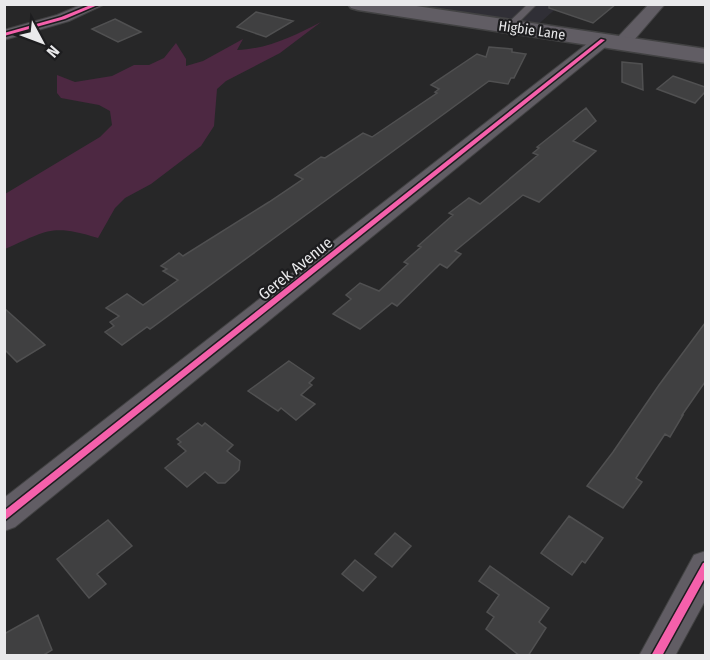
<svg xmlns="http://www.w3.org/2000/svg" width="710" height="660" viewBox="0 0 710 660" font-family="'Fira Sans Condensed',sans-serif">
  <style>
    .built { fill: #302f36 }
    .green { fill: #4d2842 }
    .building { fill: #404041; stroke: #505051; stroke-width: 1.5 }
    .lines { fill: none; stroke-linecap: round; stroke-linejoin: round }
    .service-casing { stroke: #424243; stroke-width: 2 }
    .minor-casing { stroke: #424243; stroke-width: 2 }
    .tertiary-casing { stroke: #424243; stroke-width: 3 }
    .service { fill: #615d64; fill-rule: evenodd }
    .minor { fill: #615d64; fill-rule: evenodd }
    .tertiary { fill: #615d64; fill-rule: evenodd }
    .cycleway-casing { stroke: #1d1d1f; stroke-width: 3 }
    .cycleway { fill: #f560ab; fill-rule: evenodd }
    .labels { text-anchor: middle; stroke-width: 4.5; stroke-linejoin: round; paint-order: stroke }
    .far-street-label { font-size: 14px; fill: #e9e9eb; stroke: #1d1d1f }
    .street-label { font-size: 16px; fill: #e9e9eb; stroke: #1d1d1f }
  </style>
  <rect width="100%" height="100%" fill="#272728"/>
  <!-- built -->
  <path class="built" d="M379,5H560L534,28Z"/>
  <!-- green -->
  <path class="green" d="M321,22L280,53L226,81L217,89L214,126L201,146L151,184L125,198L115,208L98,238C51,223 46,231 5,249V194L100,137L112,125L110,111L99,105L61,98L57,93V75L75,82L112,76L134,65H149L164,58L176,43L186,59V66L203,61L243,39L237,50C268,49 294,36 321,22Z"/>
  <!-- building -->
  <path class="building" d="M549,4H616L593,23L549,8Z
    M256,12L293,21L266,37L237,27Z
    M115,19L141,32L118,42L92,29Z
    M489,47L512,49V52L526,54L514,78H511L508,84L489,81L150,329L147,327L122,345L105,332L114,326L110,322L119,316L106,308L127,294L143,305L178,280L163,271L167,269L161,266L179,253L183,256L269,202L303,179L295,175L321,157L325,158L363,133L372,137L437,93L435,92L439,89L431,85L477,54L486,57Z
    M622,62L642,64L643,90L622,82Z
    M673,76L705,87V92L695,103L657,89Z
    M586,108L596,121L573,141L596,151L539,202L523,195L455,251L461,254L447,268L440,264L397,306L392,303L360,329L333,314L351,299L346,295L360,283L379,291L408,264L404,262L421,247L418,246L453,215L449,213L469,198L480,204L538,155L533,153L539,148L537,147Z
    M4,308L45,345L17,362L4,349Z
    M705,323V382L682,415H683L670,437L665,434L636,478L642,482L623,508L587,486L613,452L659,385Z
    M289,361L314,378L309,383L312,385L301,395L315,404L296,420L281,408L278,411L248,391Z
    M198,423L202,426L205,423L233,445L227,451L240,461L239,470L225,483H218L205,472L187,487L165,468L186,451L178,444L181,442L177,439Z
    M569,516L603,538L585,563L582,561L572,575L541,553Z
    M108,520L132,546L97,574L106,584L89,598L57,559Z
    M395,533L411,546L392,567L375,554Z
    M355,560L376,577L363,591L342,574Z
    M490,566L549,608L539,622L546,628L528,656H520L486,629L494,617L487,612L499,595L479,581Z
    M38,615L52,650L42,656H4V634Z"/>
  <g class="lines">
    <!-- service casing -->
    <g class="service-casing">
      <path id="service" d="M528,4H537L512,29H506V25Z"/>
    </g>
    <!-- minor casing -->
    <g class="minor-casing">
      <path id="minor" d="M83,4H105L69,21L4,40V30L57,15Z
        M649,4H665L628,47H616L614,43L616,39Z
        M603,35L609,36L611,40L609,44L15,527L4,531V498L597,36Z
        M706,551V599L675,656H639L694,555Z"/>
    </g>
    <!-- tertiary casing -->
    <g class="tertiary-casing">
      <path id="tertiary" d="M348,4H403L706,49V63L358,10L351,8Z"/>
    </g>
    <!-- service -->
    <use href="#service" class="service"/>
    <!-- minor -->
    <use href="#minor" class="minor"/>
    <!-- tertiary -->
    <use href="#tertiary" class="tertiary"/>
    <!-- cycleway casing -->
    <g class="cycleway-casing">
      <path id="cycleway" d="M93,4H100L65,19L4,36V33L61,17Z
        M601,39L605,40L4,521V511Z
        M706,562V576L662,656H651L703,563Z"/>
    </g>
    <!-- cycleway -->
    <use href="#cycleway" class="cycleway"/>
  </g>
  <g class="labels">
    <!-- far-street labels -->
    <g class="far-street-label">
      <text transform="translate(532 30) rotate(8)" y="5">Higbie Lane</text>
    </g>
    <!-- street labels -->
    <g class="street-label">
      <text transform="translate(295 268) rotate(-39)" y="6">Gerek Avenue</text>
    </g>
  </g>
  <!-- border -->
  <rect width="710" height="660" fill="none" stroke="#e9e9eb" stroke-width="12"/>
  <!-- north arrow -->
  <g transform="translate(42 42) rotate(131)" stroke="#1d1d1f" stroke-width="4.5" paint-order="stroke">
  <path d="M0-4.5L10 22L0 15L-10 22Z" fill="#e9e9eb"/>
  <text y="-9" font-size="16" font-weight="bold" text-anchor="middle" fill="#e9e9eb">N</text>
  </g>
</svg>
